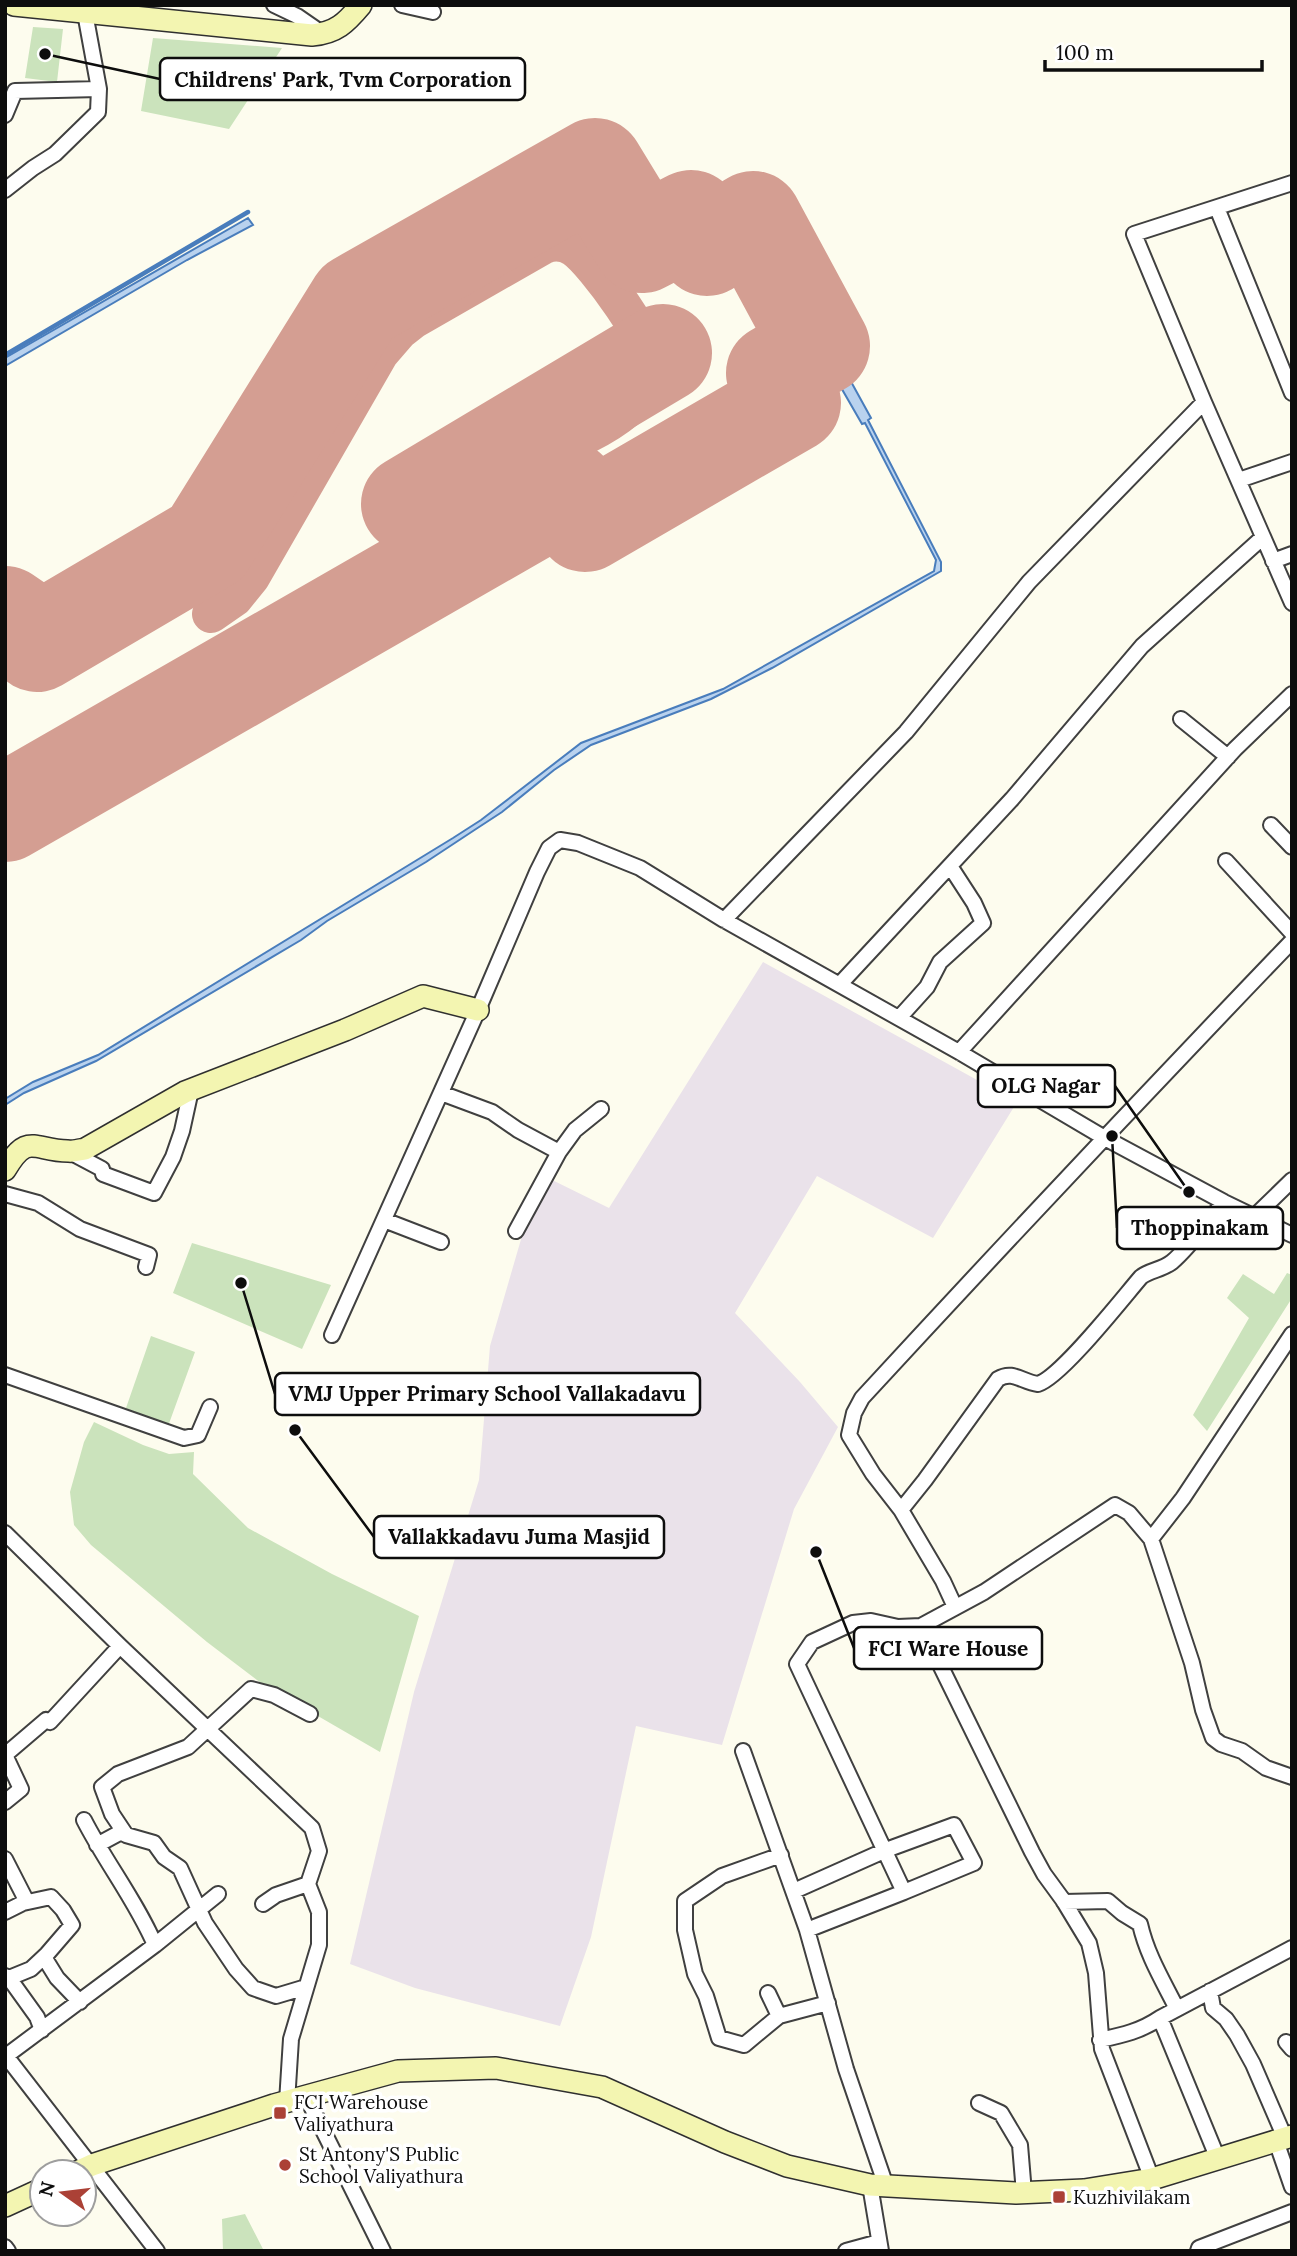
<svg xmlns="http://www.w3.org/2000/svg" width="1297" height="2256" viewBox="0 0 1297 2256" font-family="Lora,serif">
  <style>
    .industrial { fill: #eae2ea }
    .green { fill: #cbe3bc }
    .water { fill: #b9d2ee; stroke: #497dbc; stroke-width: 2 }
    .lines { fill: none; stroke-linecap: round; stroke-linejoin: round }
    .stream { stroke: #497dbc; stroke-width: 4.5 }
    .taxiway { stroke: #d49e92; stroke-width: 38 }
    .runway { stroke: #d49e92; stroke-width: 98 }
    .street-casing { stroke: #404040; stroke-width: 18 }
    .secondary-casing { stroke: #2f2f2f; stroke-width: 24 }
    .street { stroke: #fff; stroke-width: 14 }
    .secondary { stroke: #f3f5b1; stroke-width: 21 }
    .poi-dot { fill: #ab4136; stroke: #fff; stroke-width: 2.5 }
    .labels { text-anchor: middle; stroke-width: 7; stroke-linejoin: round; paint-order: stroke }
    .poi-label { font-size: 19px; fill: #0d0d0d; stroke: #fff; text-anchor: start }
    .leader { fill: none; stroke: #0d0d0d; stroke-width: 2.5 }
    .callout-dot { fill: #0d0d0d; stroke: #fff; stroke-width: 2.5 }
    .callout { fill: #fff; stroke: #0d0d0d; stroke-width: 2.5 }
    .callout-label { font-size: 21px; text-anchor: middle; font-weight: bold; fill: #0d0d0d }
  </style>
  <rect width="100%" height="100%" fill="#fdfcee"/>
  <!-- industrial -->
  <path class="industrial" d="M763,962L1017,1102L933,1238L817,1176L735,1313L800,1382L838,1427L794,1509L722,1745L636,1726L591,1937L560,2026L415,1988L350,1964L414,1692L479,1480L490,1346L540,1174L609,1208Z"/>
  <!-- green -->
  <path class="green" d="M33,27L63,29L57,82L25,78Z
    M153,38L282,48L229,129L141,111Z
    M192,1243L331,1285L302,1349L173,1293Z
    M1287,1273L1292,1275V1298L1207,1431L1193,1415L1249,1318L1227,1298L1243,1274L1274,1294Z
    M151,1336L195,1352L167,1429L126,1408Z
    M94,1422L143,1445L169,1454L194,1452L193,1474L248,1528L332,1574L419,1616L380,1752L261,1683L207,1642L91,1545L74,1525L70,1492L84,1442Z
    M245,2214L264,2251H223L222,2219Z"/>
  <!-- water -->
  <path class="water" d="M248,218L253,225L187,260L5,366V358Z
    M849,378L871,418L868,420L941,562V571L772,668L711,699L591,745L554,770L502,812L476,829L426,862L327,921L301,940L96,1061L24,1093L5,1105V1099L33,1082L98,1055L453,838L481,820L581,743L723,689L934,571L936,560L865,423L862,424L839,384Z"/>
  <g class="lines">
    <!-- stream -->
    <path class="stream" d="M5,355L248,212"/>
    <!-- taxiway -->
    <path class="taxiway" d="M211,614L234,598L251,577L380,353L399,331L413,320L544,245C554,241 565,242 574,248C594,261 658,349 653,372C646,400 612,422 588,434L481,463L453,475"/>
    <!-- runway -->
    <path class="runway" d="M410,504L663,353
      M5,615L24,628L37,643L207,543L357,302L595,167L642,244L691,219L707,247L753,220L821,346L775,373L792,403L585,523L568,490L5,813"/>
    <!-- street casing -->
    <g class="street-casing">
      <path id="street" d="M274,5L297,16L323,34
        M402,5L433,12
        M5,115L15,91L99,89
        M1292,183L1134,234L1204,402L1292,603
        M5,190L33,168L55,154L98,112L99,89L85,13
        M1217,208L1292,393
        M1239,480L1292,462
        M1273,561L1292,554
        M1181,719L1228,757
        M1271,825L1292,847
        M1226,861L1292,933
        M724,920L906,732L1029,582L1204,402
        M840,984L1012,799L1142,646L1262,538
        M899,1018L927,987L940,962L983,923L974,903L950,866
        M959,1052L1235,749L1292,694
        M441,1093L492,1112L518,1130L559,1152L575,1130L601,1109
        M68,1151L102,1169L103,1174L154,1193L173,1157L182,1131L191,1090
        M5,1194L38,1203L80,1229L149,1255L146,1267
        M1224,1202C1209,1220 1189,1248 1172,1262C1162,1270 1150,1270 1141,1277C1122,1299 1061,1377 1038,1384C1022,1382 1013,1370 998,1379L925,1480L901,1510L873,1474L849,1435L854,1413L862,1398C1004,1244 1147,1092 1292,941
        M1256,1215L1292,1180
        M384,1220L441,1242
        M516,1231L559,1152
        M332,1335L478,1010L537,872L549,848L560,840L578,843L640,868L724,920L959,1052L1103,1137L1224,1202L1292,1235
        M5,1375L184,1438L198,1435L210,1407
        M901,1510L943,1581L955,1607
        M5,1533L120,1646L312,1828L319,1851L308,1884L319,1912V1945L291,2039L287,2102
        M1151,1539L1183,1498L1292,1334
        M921,1626L1032,1852L1044,1874L1063,1900L1089,1943L1096,1973L1102,2049L1152,2179
        M743,1751L807,1930L846,2069L886,2186
        M5,1755L46,1720L50,1722L120,1646
        M5,1755L21,1789L5,1802
        M84,1820C106,1863 136,1901 155,1945
        M97,1845L123,1831
        M781,1855L722,1876L685,1901V1930L695,1974L706,1996L719,2038L744,2045L779,2016L828,2003
        M5,1859L27,1902
        M794,1891L886,1850L954,1825L974,1863L904,1892
        M1064,1902L1108,1901L1122,1913L1140,1924C1147,1955 1163,1981 1177,2009
        M263,1904L276,1895L308,1884
        M5,1912L23,1903L51,1897L63,1910L72,1925L47,1954L31,1969L9,1978
        M807,1930L904,1892L797,1664L812,1642L853,1623L871,1621L898,1627L921,1626L984,1592L1115,1505L1129,1513L1151,1539L1192,1663L1203,1710L1213,1738L1221,1744L1242,1751L1266,1768L1292,1777
        M44,1957L57,1978L80,2002
        M5,1976L9,1978L37,2017L42,2030
        M306,1987L276,1996L253,1988L236,1969L205,1923L180,1868L164,1857L154,1843L126,1835L112,1814L102,1787L118,1774L188,1747L251,1689L274,1695L310,1714
        M1210,1991L1213,2008L1226,2019L1237,2035L1253,2064L1285,2138
        M768,1993L779,2016
        M1160,2018L1218,2159
        M1100,2040C1123,2035 1141,2031 1160,2018L1292,1948
        M1286,2042L1292,2049
        M306,2096L383,2251
        M979,2103L1001,2113L1020,2145L1024,2193
        M1276,2141L1292,2187
        M870,2185L881,2251
        M5,2247L8,2251
        M157,2251L6,2056L155,1945L218,1894
        M846,2251L879,2242
        M1198,2251L1199,2248L1292,2212"/>
    </g>
    <!-- secondary casing -->
    <g class="secondary-casing">
      <path id="secondary" d="M14,5L312,35C336,33 346,23 361,5
        M5,1170C28,1131 34,1151 68,1151C73,1152 80,1150 85,1149L185,1092L345,1030L423,996L478,1010
        M77,2172L92,2165L274,2105L398,2071L496,2068L602,2087L725,2142L787,2166L870,2185L1016,2193L1084,2190L1152,2179L1292,2136
        M5,2206L42,2189"/>
    </g>
    <!-- street -->
    <use href="#street" class="street"/>
    <!-- secondary -->
    <use href="#secondary" class="secondary"/>
  </g>
  <!-- markers -->
  <g class="poi-dot">
    <rect x="273" y="2106" width="14" height="14" rx="3.5"/>
    <circle cx="285" cy="2165" r="7"/>
    <rect x="1052" y="2190" width="14" height="14" rx="3.5"/>
  </g>
  <g class="labels">
    <!-- poi labels -->
    <g class="poi-label">
      <text x="294" y="2109">FCI Warehouse<tspan x="294" dy="22">Valiyathura</tspan></text>
      <text x="299" y="2161">St Antony'S Public<tspan x="299" dy="22">School Valiyathura</tspan></text>
      <text x="1073" y="2204">Kuzhivilakam</text>
    </g>
  </g>
  <!-- callouts -->
  <path class="leader" d="M45 54L160 79M1189 1192L1115 1086M1112 1136L1117 1228M241 1283L275 1394M295 1430L374 1537M816 1552L854 1648"/>
  <g class="callout-dot">
    <circle cx="45" cy="54" r="7"/>
    <circle cx="1189" cy="1192" r="7"/>
    <circle cx="1112" cy="1136" r="7"/>
    <circle cx="241" cy="1283" r="7"/>
    <circle cx="295" cy="1430" r="7"/>
    <circle cx="816" cy="1552" r="7"/>
  </g>
  <g class="callout">
    <rect x="160" y="58" width="365" height="42" rx="7"/>
    <rect x="978" y="1065" width="137" height="42" rx="7"/>
    <rect x="1117" y="1207" width="166" height="42" rx="7"/>
    <rect x="275" y="1373" width="425" height="42" rx="7"/>
    <rect x="374" y="1516" width="290" height="42" rx="7"/>
    <rect x="854" y="1627" width="188" height="42" rx="7"/>
  </g>
  <g class="callout-label">
    <text x="343" y="87">Childrens' Park, Tvm Corporation</text>
    <text x="1046" y="1093">OLG Nagar</text>
    <text x="1200" y="1235">Thoppinakam</text>
    <text x="487" y="1401">VMJ Upper Primary School Vallakadavu</text>
    <text x="519" y="1544">Vallakkadavu Juma Masjid</text>
    <text x="948" y="1656">FCI Ware House</text>
  </g>
  <!-- border -->
  <rect width="1297" height="2256" fill="none" stroke="#0d0d0d" stroke-width="14"/>
  <!-- north arrow -->
  <g transform="translate(63 2193) rotate(284)"><circle r="33" fill="#ffffff" stroke="#9e9e9e" stroke-width="2"/>
  <path d="M0-5L12 26L0 18L-12 26Z" fill="#ab4136"/>
  <text y="-10" font-size="19" font-weight="bold" text-anchor="middle" fill="#0d0d0d">N</text>
  </g>
  <!-- scale -->
  <path d="M1045 60v10h217v-10" fill="none" stroke="#0d0d0d" stroke-width="3.5"/>
  <text x="1056" y="60" font-size="21" fill="#0d0d0d" stroke="#ffffff" stroke-width="5" paint-order="stroke">100 m</text>
</svg>
